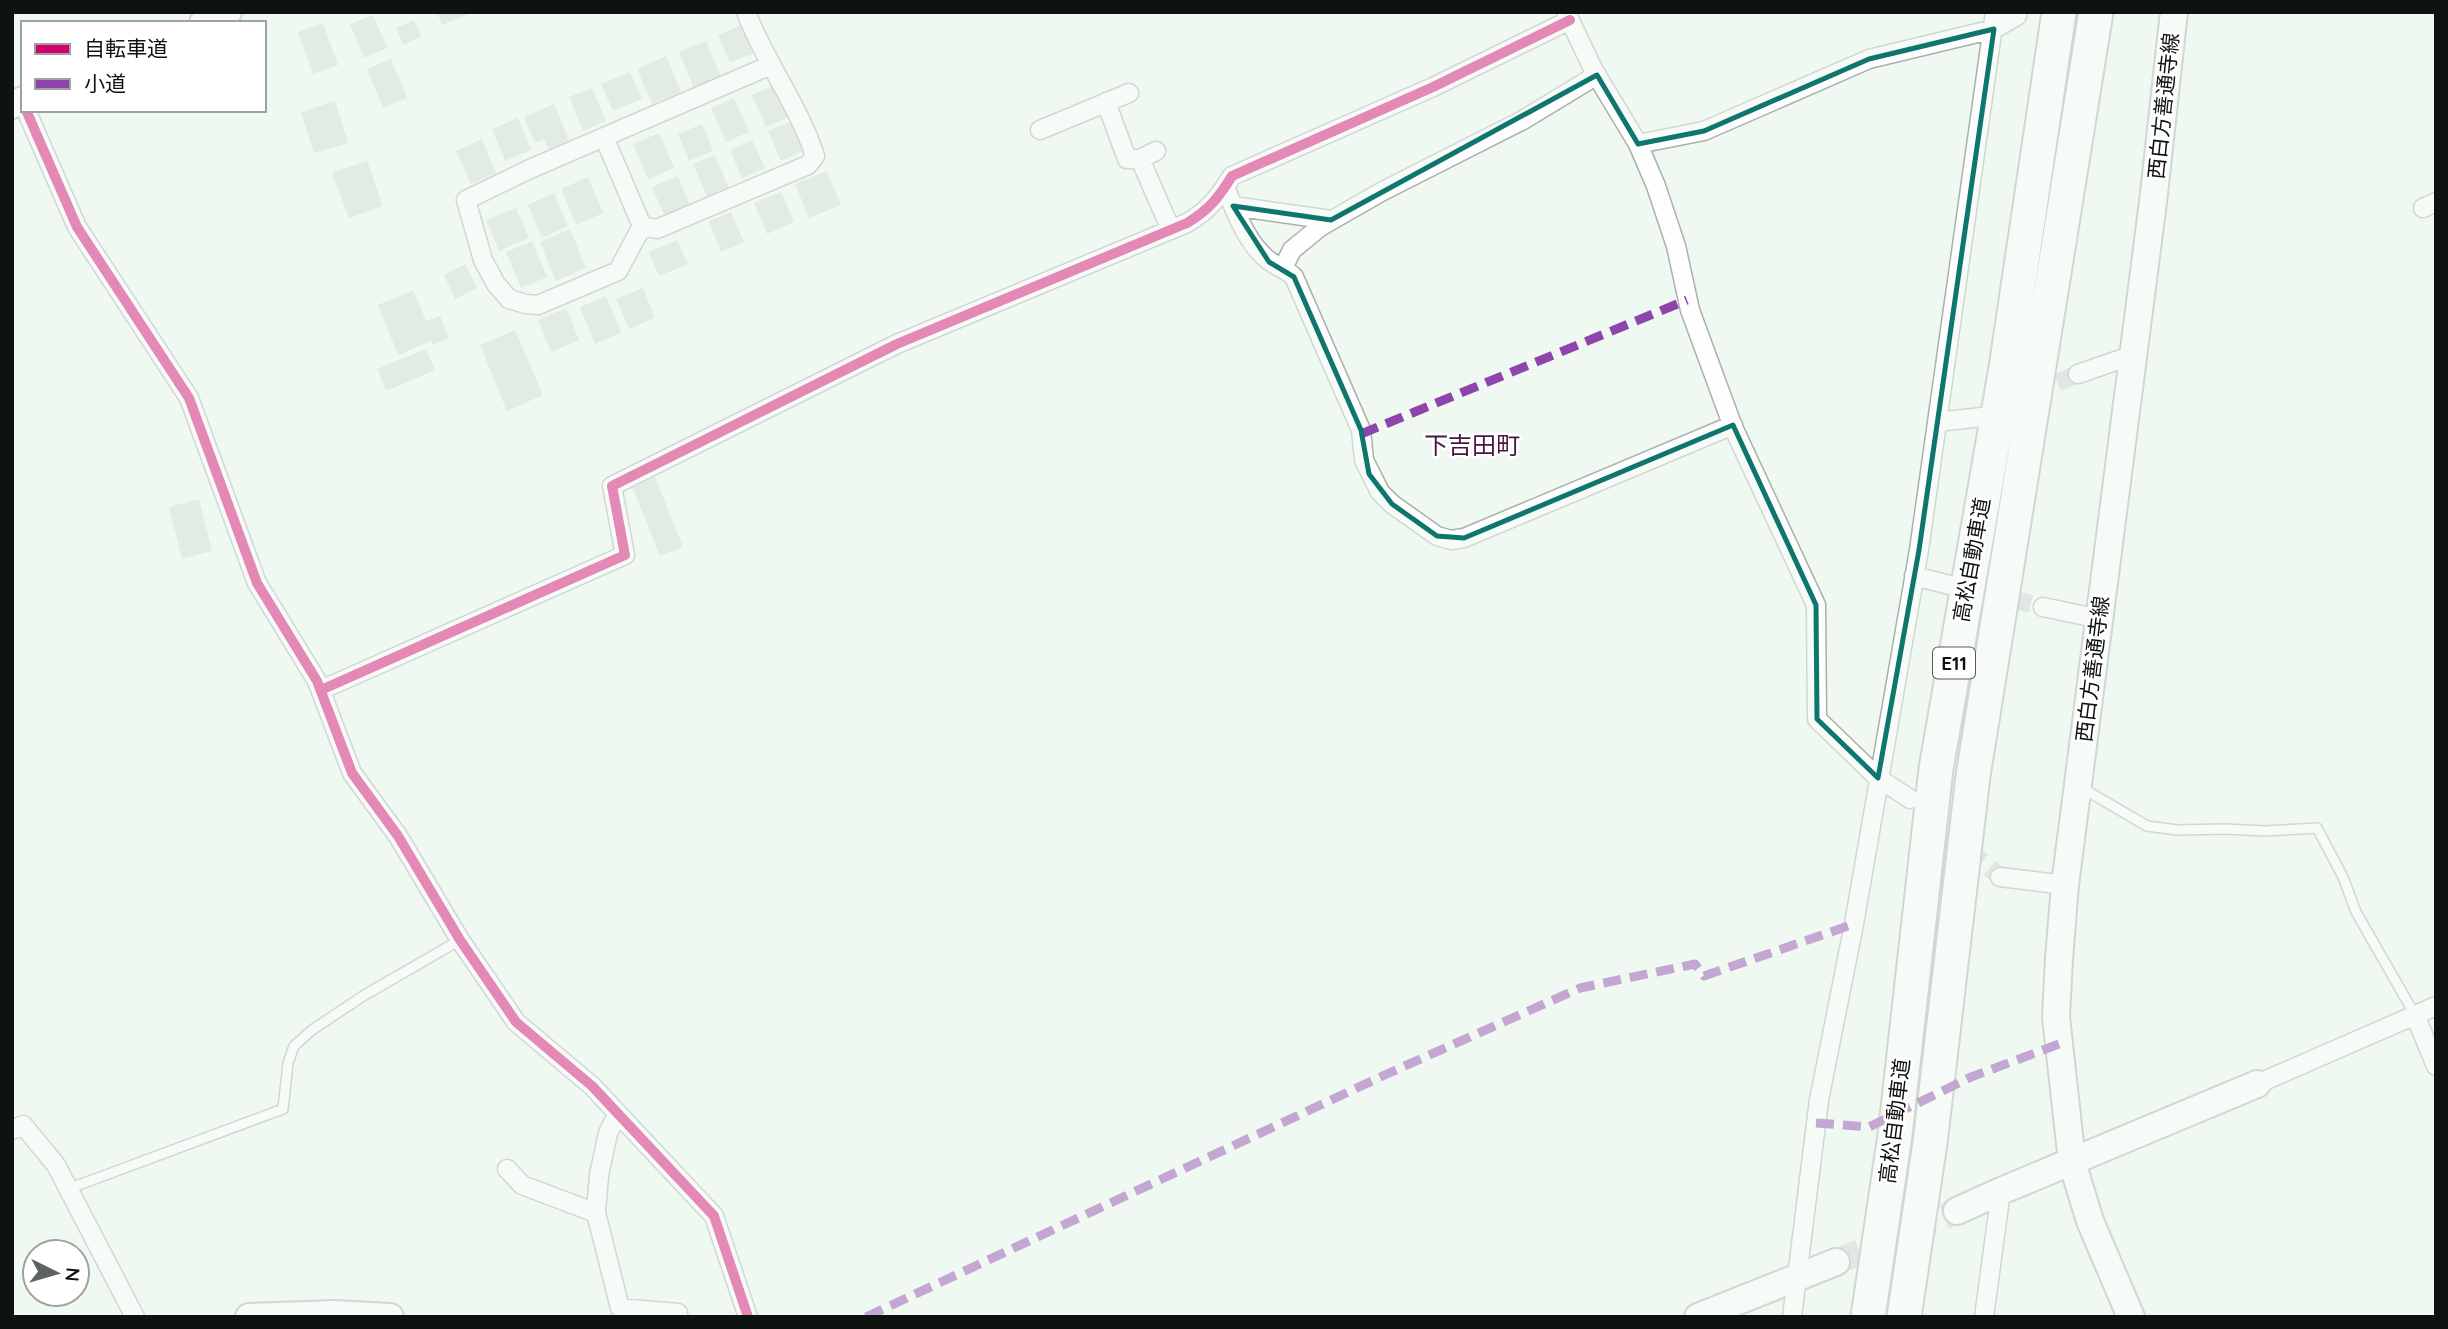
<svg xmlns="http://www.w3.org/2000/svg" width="2448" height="1329" viewBox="0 0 2448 1329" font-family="Quicksand,'Noto Sans JP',sans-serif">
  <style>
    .building { fill: #d0dbd3 }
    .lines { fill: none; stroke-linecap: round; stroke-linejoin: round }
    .street-tunnel { stroke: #ced6d0; stroke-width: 18; stroke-dasharray: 18 9; stroke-linecap: butt }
    .secondary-tunnel { stroke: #ced6d0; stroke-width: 26; stroke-dasharray: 26 13; stroke-linecap: butt }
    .lane-casing { stroke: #aab0ac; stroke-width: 12 }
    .street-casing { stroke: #aab0ac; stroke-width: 21 }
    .secondary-casing { stroke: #aab0ac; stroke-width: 30 }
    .highway-casing { stroke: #aab0ac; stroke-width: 37 }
    .lane { stroke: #fdfefd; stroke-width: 9 }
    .street { stroke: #fdfefd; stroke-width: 18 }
    .secondary { stroke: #fdfefd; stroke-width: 26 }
    .highway { stroke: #fdfefd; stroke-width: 33 }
    .quiet { stroke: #8e44ad; stroke-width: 9; stroke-dasharray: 18 9; stroke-linecap: butt }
    .cycleway-casing { stroke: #fff; stroke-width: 15 }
    .cycleway { stroke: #d6006c; stroke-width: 10 }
    .marked { fill: none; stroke: #0f766e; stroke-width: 5; stroke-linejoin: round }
    .labels { text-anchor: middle; stroke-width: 5; stroke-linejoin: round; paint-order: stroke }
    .shield { fill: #fff; stroke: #565a57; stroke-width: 2 }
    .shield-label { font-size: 19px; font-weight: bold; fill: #0e130f }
    .street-label { font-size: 21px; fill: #0e130f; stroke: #fff }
    .quarter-label { font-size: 24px; fill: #491441; stroke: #fff }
  </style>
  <rect width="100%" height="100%" fill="#f0f8f2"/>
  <!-- building -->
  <path class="building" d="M437,12H473L442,25Z
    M373,15L387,48L364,58L350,24Z
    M414,20L421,37L403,45L396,28Z
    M323,23L338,65L313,74L298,32Z
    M742,25L753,53L730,63L718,35Z
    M706,41L721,76L694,88L679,52Z
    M666,56L681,92L652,104L637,69Z
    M391,59L407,98L383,108L367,69Z
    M630,72L642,99L613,111L601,84Z
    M775,85L789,117L766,127L752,95Z
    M592,88L606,121L583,131L569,97Z
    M734,98L749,132L726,142L711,108Z
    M335,101L348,143L314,153L301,112Z
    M554,104L569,140L549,150L544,139L535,143L524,117Z
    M518,118L531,150L505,161L492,129Z
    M794,120L807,149L781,161L768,131Z
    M702,124L713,151L689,161L678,134Z
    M659,133L674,168L648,179L633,144Z
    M482,139L496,173L471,184L456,151Z
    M752,140L765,168L742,178L730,150Z
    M715,155L729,188L707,197L693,164Z
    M367,161L383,206L349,218L332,173Z
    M827,171L841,205L809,218L795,184Z
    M678,176L690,206L665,217L652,187Z
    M588,177L603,213L576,225L561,189Z
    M781,192L794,222L767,234L754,203Z
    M554,193L568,226L542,238L528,205Z
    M516,208L529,238L499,251L486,220Z
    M731,212L744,242L721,252L709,221Z
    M570,229L586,268L556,281L540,242Z
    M677,240L688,264L659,276L649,252Z
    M532,241L547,277L521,288L506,252Z
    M465,264L477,288L455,299L444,275Z
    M643,288L655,318L629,329L616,299Z
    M413,290L426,321L440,316L449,338L433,345L431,341L398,355L378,305Z
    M606,296L621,333L595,344L580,307Z
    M566,308L579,340L551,352L538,320Z
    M515,330L543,395L507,411L480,345Z
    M426,349L435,370L386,391L377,369Z
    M655,477L683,547L660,556L632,486Z
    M199,499L212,551L182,559L169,507Z"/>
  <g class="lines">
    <!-- street-tunnel -->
    <path class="street-tunnel" d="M2033,394L2078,374
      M1961,587L2043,607
      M1928,815L2000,877"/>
    <!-- secondary-tunnel -->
    <path class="secondary-tunnel" d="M1836,1262L1957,1211"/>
    <!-- lane casing -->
    <g class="lane-casing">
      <path id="lane" d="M2082,788L2147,826L2177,830L2225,829L2265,831L2317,828L2343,877L2356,912L2415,1015
        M68,1189L283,1109L288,1063L294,1046L312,1030L363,996L460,940"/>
    </g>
    <!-- street casing -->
    <g class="street-casing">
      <path id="street" d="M746,12C765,62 799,106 815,156L808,165L657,229L642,226L618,271L538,305L526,304L509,299L496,284L483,260L466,200L530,169L771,65
        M1566,12L1594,71L1638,144L1656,186L1676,246L1690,310L1733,427L1816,605L1817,719L1878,778L1910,799
        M1106,102L1127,159H1140L1156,151
        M26,110L77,227L189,398L257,583L317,681L352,773L398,836L460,940L516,1022L592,1086L714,1216L748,1317
        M1040,130L1129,93
        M604,137L642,226
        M1638,144L1704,131L1869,59L1994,29L2017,16
        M1140,159L1171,230
        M1225,187C1236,212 1246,242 1267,259C1275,266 1286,269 1294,277L1361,430L1364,460L1380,492L1392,504L1437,536L1451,540L1464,538L1733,425
        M1233,206L1331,220
        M2423,208L2436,202
        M1283,268L1292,250L1320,227L1381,192L1523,120L1597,75
        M2078,374L2133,355
        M1937,422L1982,417
        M1914,576L1958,587
        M2043,607L2100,619
        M321,690L625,555L612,486L897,344L1187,223C1209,210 1219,197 1232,176L1433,87L1570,20
        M2000,877L2065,885
        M2415,1015L2436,1066
        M2257,1084L2436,1006
        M618,1113L608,1133L599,1175L596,1213L620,1308L678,1313V1317
        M12,1130L23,1125L56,1165L135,1317
        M507,1169L522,1185L596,1213
        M1792,1317L1819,1100L1854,924L1919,550L1995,12
        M1984,1317L2001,1191"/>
    </g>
    <!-- secondary casing -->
    <g class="secondary-casing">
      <path id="secondary" d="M203,23L228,12
        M12,105L23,100
        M1957,1211L2001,1191L2257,1084
        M249,1317L334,1314L390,1317
        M1698,1317L1836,1262
        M2131,1317L2090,1221L2072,1162L2056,1017L2059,959L2065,885L2153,202L2174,12"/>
    </g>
    <!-- highway casing -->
    <g class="highway-casing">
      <path id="highway" d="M1868,1317L1895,1135L1936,769L2006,368L2059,12
        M1904,1317L1930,1143L1973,776L2096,12"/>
    </g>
    <!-- lane -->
    <use href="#lane" class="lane"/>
    <!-- street -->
    <use href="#street" class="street"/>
    <!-- secondary -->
    <use href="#secondary" class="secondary"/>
    <!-- highway -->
    <use href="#highway" class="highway"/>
    <!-- quiet -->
    <path class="quiet" d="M1361,434L1687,300
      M1816,1123L1869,1127L1971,1077L2059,1044
      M866,1317L1389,1073L1580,988L1695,964L1704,976L1854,924"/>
    <!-- cycleway casing -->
    <g class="cycleway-casing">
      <path id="cycleway" d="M26,110L77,227L189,398L257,583L317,681L352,773L398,836L460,940L516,1022L592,1086L714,1216L748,1317
        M321,690L625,555L612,486L897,344L1187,223C1209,210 1219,197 1232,176L1433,87L1570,20"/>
    </g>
    <!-- cycleway -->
    <use href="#cycleway" class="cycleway"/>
  </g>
  <!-- marked area -->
  <path d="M0 0H2448V1329H0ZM1994,29L1919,550L1878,778L1817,719L1816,605L1733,425L1464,538L1437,536L1392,504L1369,474L1361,430L1294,277L1269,262L1233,206L1331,220L1597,75L1638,144L1704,131L1869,59Z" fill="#f0f8f2" fill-opacity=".55" fill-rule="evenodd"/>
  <path class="marked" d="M1994,29L1919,550L1878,778L1817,719L1816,605L1733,425L1464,538L1437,536L1392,504L1369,474L1361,430L1294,277L1269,262L1233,206L1331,220L1597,75L1638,144L1704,131L1869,59Z"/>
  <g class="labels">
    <!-- shield labels -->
    <rect class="shield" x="1933" y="647.5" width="42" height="31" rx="5"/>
    <g class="shield-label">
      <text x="1954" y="670">E11</text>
    </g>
    <!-- street labels -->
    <g class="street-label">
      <text transform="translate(2164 106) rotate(-84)" y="7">西白方善通寺線</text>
      <text transform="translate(1972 560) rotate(-80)" y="7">高松自動車道</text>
      <text transform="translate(2093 669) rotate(-83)" y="7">西白方善通寺線</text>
      <text transform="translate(1895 1121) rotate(-83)" y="7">高松自動車道</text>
    </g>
    <!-- quarter labels -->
    <g class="quarter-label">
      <text x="1472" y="454">下吉田町</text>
    </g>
  </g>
  <!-- border -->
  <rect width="2448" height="1329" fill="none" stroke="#0e130f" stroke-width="28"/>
  <!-- legend -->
  <rect x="21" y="21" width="245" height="91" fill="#ffffff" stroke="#9fa19f" stroke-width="2"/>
  <rect x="35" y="44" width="35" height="10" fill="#d6006c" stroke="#9fa19f" stroke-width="2"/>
  <text x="84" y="56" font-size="21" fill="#0e130f">自転車道</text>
  <rect x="35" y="79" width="35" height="10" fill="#8e44ad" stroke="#9fa19f" stroke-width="2"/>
  <text x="84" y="91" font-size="21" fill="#0e130f">小道</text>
  <!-- north arrow -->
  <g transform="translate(56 1273) rotate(95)"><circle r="33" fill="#ffffff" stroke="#9fa19f" stroke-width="2"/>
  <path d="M0-5L12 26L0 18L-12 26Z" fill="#5d635e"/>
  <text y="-10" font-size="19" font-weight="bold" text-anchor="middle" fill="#0e130f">N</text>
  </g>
</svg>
